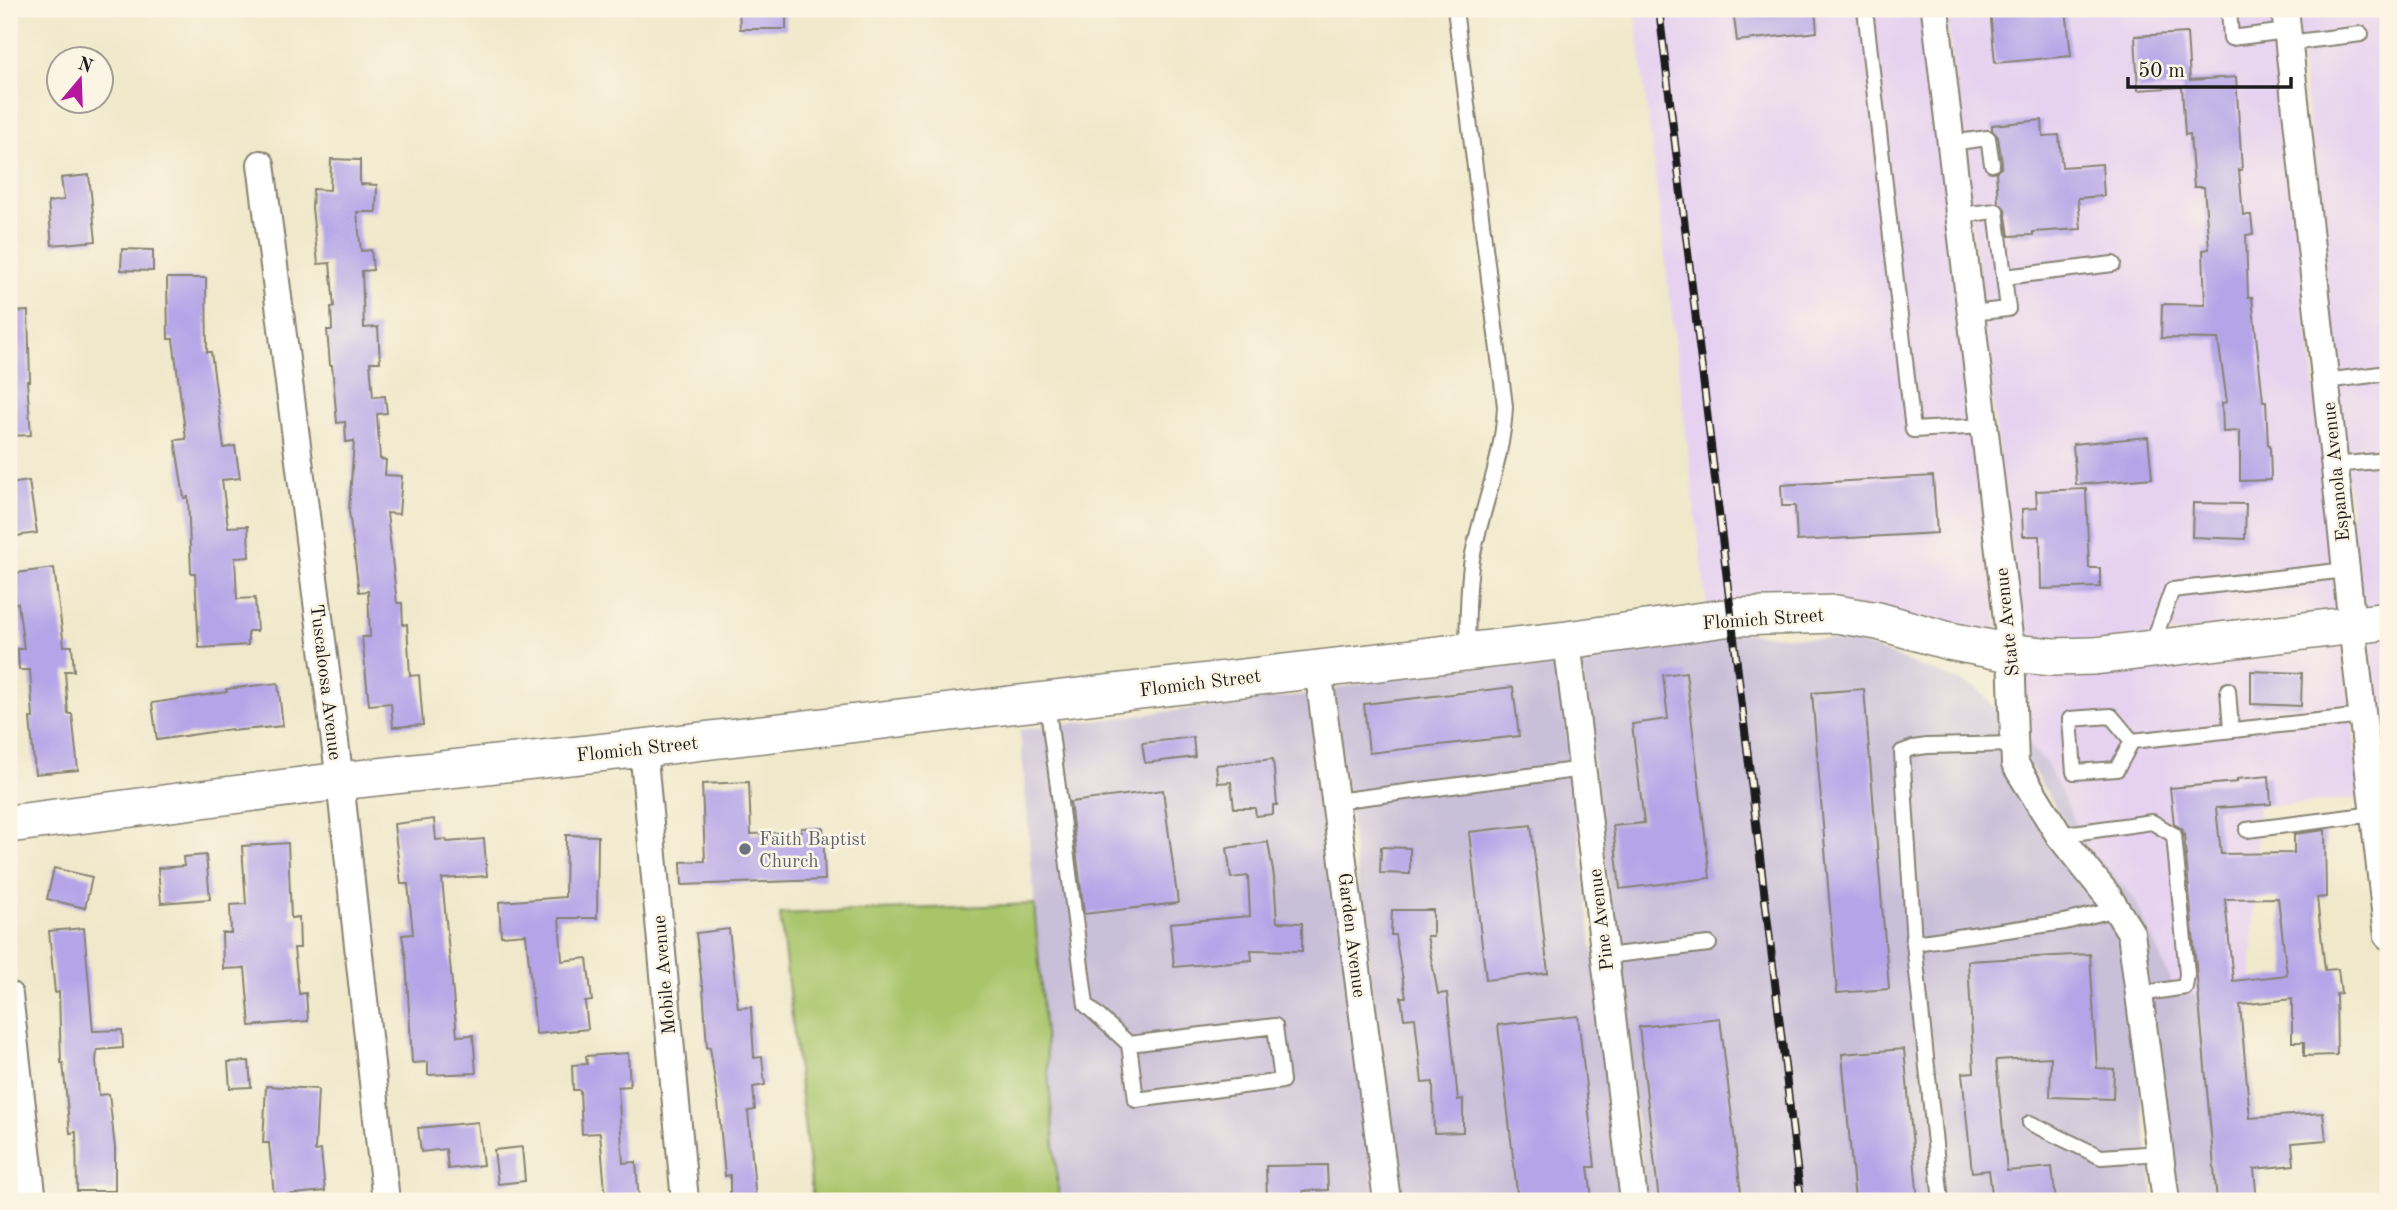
<svg xmlns="http://www.w3.org/2000/svg" width="2397" height="1210" viewBox="0 0 2397 1210" font-family="'Old Standard TT',serif">
  <style>
    .built { fill: #e6d2f0 }
    .industrial { fill: #c8bfd8 }
    .green { fill: #a8c56b; stroke: #627044; stroke-width: 2 }
    .building { fill: #b5a5e8; fill-rule: evenodd }
    .lines { fill: none; stroke-linecap: round; stroke-linejoin: round }
    .lane-casing { stroke: #868273; stroke-width: 18 }
    .street-casing { stroke: #868273; stroke-width: 30 }
    .secondary-casing { stroke: #868273; stroke-width: 40 }
    .lane { stroke: #fff; stroke-width: 14 }
    .street { stroke: #fff; stroke-width: 26 }
    .secondary { stroke: #fff; stroke-width: 37 }
    .rail-casing { stroke: #1c1c1c; stroke-width: 8 }
    .rail { stroke: #fcf5e5; stroke-width: 5; stroke-dasharray: 16; stroke-linecap: butt }
    .worship-dot { fill: #6b7280; stroke: #fcf5e5; stroke-width: 2.5 }
    .labels { text-anchor: middle; stroke-width: 5; stroke-linejoin: round; paint-order: stroke }
    .street-label { font-size: 19px; fill: #1c1c1c; stroke: #fcf5e5 }
    .worship-label { font-size: 19px; fill: #5b616d; stroke: #fcf5e5; text-anchor: start }
  </style>
  <rect width="100%" height="100%" fill="#fcf5e5"/>
  <filter id="ink" filterUnits="userSpaceOnUse"><feTurbulence type="fractalNoise" baseFrequency=".0143" numOctaves="2"/><feDisplacementMap in="SourceGraphic" scale="14" xChannelSelector="R" yChannelSelector="G"/><feConvolveMatrix kernelMatrix="1 2 1 2 8 2 1 2 1" color-interpolation-filters="sRGB"/></filter>
  <filter id="wash" filterUnits="userSpaceOnUse"><feTurbulence type="fractalNoise" baseFrequency=".00686" numOctaves="4" result="noise"/><feDisplacementMap in="SourceGraphic" scale="28" xChannelSelector="R" yChannelSelector="G"/><feGaussianBlur stdDeviation="1.57" result="paint"/><feColorMatrix in="noise" values="0 0 0 0 0 0 0 0 0 0 0 0 0 0 0 0 0 1.4 0 .05"/><feComposite in="paint" operator="in"/></filter>
  <g filter="url(#wash)">
    <rect width="100%" height="100%" fill="#f0e8ca"/>
    <!-- built -->
    <path class="built" d="M1635,9H1923L1998,638L1707,608Z
      M1946,9H2273L2339,614L2094,643L2021,642Z
      M2296,9H2388V609L2362,612Z
      M2388,634V793L2383,794L2365,636Z
      M2342,639L2361,798L2258,807L2249,1049L2247,1010L2175,990L2134,898L2088,848L2048,766L2026,742L2023,667Z"/>
    <!-- industrial -->
    <path class="industrial" d="M1733,632L1856,642L1977,688L2002,716L2099,904L2121,939L2154,1201H1646L1580,651Z
      M1557,653L1623,1201H1399L1333,689L1448,666Z
      M1310,694L1376,1201H1059L1020,730Z
      M2026,742L2048,766L2088,848L2134,898L2175,990L2247,1010L2260,1185L2230,1201H2177L2142,930L2068,827L2026,759Z"/>
    <!-- green -->
    <path class="green" d="M1034,904L1059,1201H813L780,914Z"/>
    <g id="blocks">
      <!-- building -->
      <path class="building" d="M739,9H786V29H740Z
        M1733,9H1815L1817,32L1737,41Z
        M1990,9H2066L2071,56L1995,63Z
        M2187,33L2190,80L2236,77L2242,170H2239L2243,215H2251L2253,234L2246,235L2248,297H2252L2263,401H2266L2268,445H2270L2271,480L2240,481V431L2223,432L2222,403L2227,402L2218,339L2161,338L2162,304L2205,305L2203,250L2209,249L2204,187H2194L2190,134L2185,135L2182,87L2138,90L2135,36Z
        M2042,120L2043,136L2059,135L2062,167L2102,164L2104,196L2078,198L2081,229L2033,232V235L2009,236L2005,209L1998,202L1996,172L2001,168L2002,163L1998,137L1992,130V125Z
        M331,159L360,160V184L377,185L376,212H357L361,251L371,250L373,270L362,271L364,328L378,327L380,362H370L373,397L385,396L387,413L377,414L380,459L386,460L385,475L402,476L399,514L387,513L397,603H402L403,625L407,624L410,676L419,675L423,725L393,727L391,703L369,705L362,637H370L368,591L359,592L349,511L354,441L346,442L345,422L337,423L332,365H330L327,330H332L331,307H334L330,263L318,264L312,208L313,189L330,190Z
        M89,175L96,241L52,245L48,202L64,200L61,178Z
        M122,249L153,250V271L121,270Z
        M167,278H206L207,352H211L224,448L235,446L240,478L222,480L228,527L248,526L249,557L235,558L237,599L255,598L257,631H248V645L199,648L195,573H191L188,497L184,498L175,440L186,439L173,339H168Z
        M28,311L30,381H27L31,435L9,436V312Z
        M2148,437L2152,478L2076,485L2073,444Z
        M1933,476L1937,533L1797,541L1795,506H1782L1781,485Z
        M29,481L37,533L9,537V484Z
        M2086,489L2089,568H2100V587L2041,589L2040,536H2023L2022,509L2037,508L2036,491Z
        M2193,503L2246,504L2245,539L2192,537Z
        M54,568L64,646H72L74,671H65L68,714H72L78,770L35,774L30,718H33L30,670H19L18,649H24L18,603L9,604V574Z
        M2251,671L2302,673L2301,706L2251,704Z
        M1686,672L1710,878L1620,889L1613,826L1644,823L1632,724L1668,719L1663,675Z
        M278,683L283,726L232,731L231,729L157,740L152,703L227,692L226,689Z
        M1513,687L1519,736L1369,753L1364,704Z
        M1864,689L1889,989L1837,993L1812,693Z
        M1193,737L1195,757L1145,763L1142,743Z
        M1273,759L1277,805H1273V814L1256,816L1255,808H1234L1231,782L1218,783L1216,765Z
        M2269,776L2271,804L2216,808L2221,854L2294,853V834L2325,830L2326,897L2317,898L2325,970L2338,969L2341,993L2336,994L2337,1055L2304,1056V1042H2292V999L2240,1005L2250,1118L2323,1113L2326,1140L2292,1143L2294,1165L2254,1169L2257,1201H2217L2184,834L2182,829L2174,824L2170,788L2237,782V779ZM2278,898L2287,975L2233,981L2225,899Z
        M749,782L751,834L801,832V828L823,827L825,880L682,885L681,862L705,861L702,784Z
        M1163,790L1178,903L1084,914L1070,802Z
        M434,819L436,840L446,839L447,842L484,839L487,876L442,879L457,1036L473,1035L476,1073L428,1075V1062L412,1063L406,959L402,935L413,934L408,884H401L394,824Z
        M1531,825L1548,973L1486,980L1469,832Z
        M566,835L598,836L597,918H559L562,961L587,958L592,1001L585,1002L588,1029L536,1034L526,934L501,936L499,902L565,897Z
        M1268,842L1274,877L1277,922L1302,923V951L1251,950L1252,960L1174,967L1170,923L1250,916L1248,876L1231,878L1227,848Z
        M288,843L291,918L299,917L300,948H294L299,994L306,993L308,1021L250,1026L245,968L223,969L222,933H231L230,905L246,904L242,846Z
        M1381,847L1410,848V874L1380,873Z
        M206,855L210,899L161,903L158,868L184,866L183,857Z
        M54,868L92,877L85,908L47,899Z
        M1392,910H1433V936H1427L1438,994L1447,993L1458,1100L1463,1099V1132L1434,1133L1433,1082L1422,1083L1415,1018L1404,1019L1401,997H1406L1395,935H1391Z
        M84,928L93,1031L122,1030L123,1048L97,1050L96,1062L99,1095L109,1094L115,1148V1191H77L76,1132L70,1133L63,1063H61L59,992L55,993L49,931Z
        M729,929L738,1008L751,1007L754,1058L762,1057L765,1085L753,1087L755,1110L748,1111L756,1201H730V1175L725,1176L718,1102L710,1047L707,1048L703,986H702L696,933Z
        M2090,954L2097,1068L2114,1069L2113,1099L2050,1097L2051,1057L1996,1060L2007,1171L2052,1167L2056,1201H1993L1989,1170L1972,1172L1962,1073L1974,1072L1968,961Z
        M1578,1016L1595,1167H1588L1592,1198L1563,1201H1518L1498,1025Z
        M1720,1018L1742,1201H1659L1639,1027Z
        M1904,1049L1918,1201H1855L1842,1054Z
        M628,1053L630,1086L618,1087L623,1163L636,1162L639,1201H606L600,1133L582,1134L580,1090H573L572,1065L587,1064L586,1056Z
        M249,1061L251,1087L230,1088L228,1062Z
        M266,1086L318,1089L315,1151L321,1150L325,1191L274,1196L269,1143H263Z
        M478,1122L483,1165L448,1169L446,1149L421,1152L418,1128Z
        M522,1147L525,1181L498,1184L494,1150Z
        M1327,1165L1328,1190L1303,1191L1304,1201H1267L1266,1166Z"/>
    </g>
  </g>
  <g filter="url(#ink)">
    <use href="#blocks" fill-opacity="0" stroke="#868273" stroke-width="2"/>
    <g class="lines">
      <!-- lane casing -->
      <g class="lane-casing">
        <path id="lane" d="M1455,9L1505,406C1503,460 1482,507 1472,559C1467,589 1468,621 1467,651
          M1865,9L1913,430L1984,426
          M2229,9L2231,38L2287,31
          M2288,43L2361,34
          M1950,143L1988,138L1992,164
          M1959,215L1996,211L2008,309L1971,313
          M2004,277L2113,264
          M2325,381L2388,373
          M2334,465L2388,460
          M2151,648L2172,590L2346,570
          M2228,690L2231,730
          M1047,702L1086,1005L1129,1044L1275,1026L1282,1081L1136,1100L1129,1044
          M2132,741L2117,769L2074,772L2070,719L2111,716L2132,741L2363,716
          M1336,801L1583,769
          M2247,830L2374,814
          M2059,835L2152,822L2174,835L2187,974L2185,987L2140,994
          M1914,943L2065,922L2116,909
          M1605,956L1709,944
          M2030,1123L2101,1157L2160,1153
          M1941,1201L1914,943L1902,752L1913,748L1927,746L2015,744"/>
      </g>
      <!-- street casing -->
      <g class="street-casing">
        <path id="street" d="M1935,9L2011,653L2015,764L2059,835L2108,896L2131,933L2166,1201
          M2285,9L2352,625L2388,936
          M261,164L340,781L386,1201
          M1567,640L1634,1201
          M1318,668L1387,1201
          M643,748L685,1201
          M9,995L33,1201"/>
      </g>
      <!-- secondary casing -->
      <g class="secondary-casing">
        <path id="secondary" d="M9,824L340,781L643,748L1567,640L1732,617L1836,614L1878,621L1949,641L2011,653L2053,657L2094,656L2388,621"/>
      </g>
      <!-- lane -->
      <use href="#lane" class="lane"/>
      <!-- street -->
      <use href="#street" class="street"/>
      <!-- secondary -->
      <use href="#secondary" class="secondary"/>
      <!-- rail casing -->
      <g class="rail-casing">
        <path id="rail" d="M1659,9L1801,1201"/>
      </g>
      <!-- rail -->
      <use href="#rail" class="rail"/>
    </g>
  </g>
  <!-- markers -->
  <circle class="worship-dot" cx="745" cy="849" r="7"/>
  <g class="labels">
    <!-- street labels -->
    <g class="street-label">
      <text transform="translate(2335 472) rotate(-96)" y="7">Espanola Avenue</text>
      <text transform="translate(1763 618) rotate(-4)" y="7">Flomich Street</text>
      <text transform="translate(2006 622) rotate(-96)" y="7">State Avenue</text>
      <text transform="translate(327 682) rotate(83)" y="7">Tuscaloosa Avenue</text>
      <text transform="translate(1200 682) rotate(-7)" y="7">Flomich Street</text>
      <text transform="translate(637 748) rotate(-6)" y="7">Flomich Street</text>
      <text transform="translate(1600 920) rotate(-97)" y="7">Pine Avenue</text>
      <text transform="translate(1353 935) rotate(83)" y="7">Garden Avenue</text>
      <text transform="translate(663 975) rotate(-95)" y="7">Mobile Avenue</text>
    </g>
    <!-- worship labels -->
    <g class="worship-label">
      <text x="759" y="845">Faith Baptist<tspan x="759" dy="22">Church</tspan></text>
    </g>
  </g>
  <!-- margin -->
  <rect width="2397" height="1210" fill="none" stroke="#fcf5e5" stroke-width="35"/>
  <!-- north arrow -->
  <g transform="translate(80 80) rotate(19)"><circle r="33" fill="#fcf5e5" stroke="#a29e95" stroke-width="2"/>
  <path d="M0-5L12 26L0 18L-12 26Z" fill="#b5179e"/>
  <text y="-10" font-size="19" font-weight="bold" text-anchor="middle" fill="#1c1c1c">N</text>
  </g>
  <!-- scale -->
  <path d="M2128 77v10h163v-10" fill="none" stroke="#1c1c1c" stroke-width="3.5"/>
  <text x="2138" y="77" font-size="21" fill="#1c1c1c" stroke="#fcf5e5" stroke-width="5" paint-order="stroke">50 m</text>
</svg>
